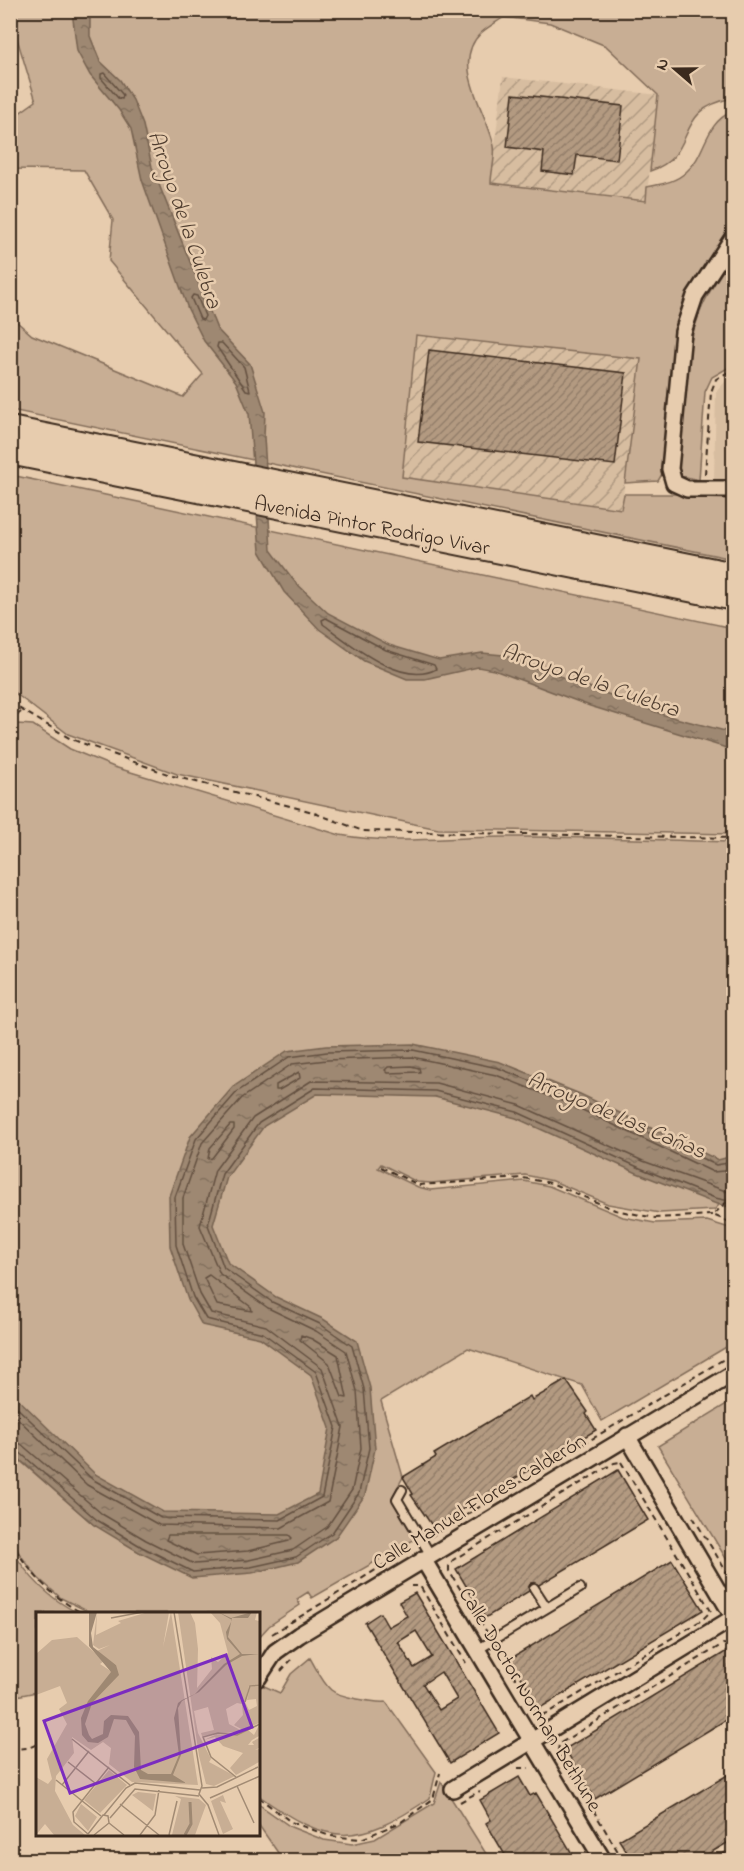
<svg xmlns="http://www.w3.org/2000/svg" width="744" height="1871" viewBox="0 0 744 1871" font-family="'Indie Flower',sans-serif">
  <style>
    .built { fill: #d7bda0 }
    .industrial { fill: url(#industrial-furrows) }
    .green { fill: #c8ae94; stroke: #826c59; stroke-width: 1.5 }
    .water { fill: url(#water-ripples); stroke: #766250; stroke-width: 1.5 }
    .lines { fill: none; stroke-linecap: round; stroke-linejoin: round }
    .shore { stroke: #635040; stroke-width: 1.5 }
    .building { fill: url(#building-hatch); stroke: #3b2a1e; stroke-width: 1.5; fill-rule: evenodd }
    .service-casing { stroke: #3b2a1e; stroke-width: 12 }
    .minor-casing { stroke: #3b2a1e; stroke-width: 20 }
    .primary-casing { stroke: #3b2a1e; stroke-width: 28 }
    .path { stroke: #3b2a1e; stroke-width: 2; stroke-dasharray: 6 4.5; stroke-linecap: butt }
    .service { stroke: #e7ccae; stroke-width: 8 }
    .minor { stroke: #e7ccae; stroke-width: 15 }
    .primary { stroke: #e7ccae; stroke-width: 24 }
    .labels { text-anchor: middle; stroke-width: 5; stroke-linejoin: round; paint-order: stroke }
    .street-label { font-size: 21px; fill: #3b2a1e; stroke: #e7ccae }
    .water-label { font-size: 22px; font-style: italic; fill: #4f3d2f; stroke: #e7ccae }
    .inset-river { fill: none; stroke: #9e8872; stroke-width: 3 }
    .inset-road { fill: none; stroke: #a28b74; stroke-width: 1.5 }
    .view { fill: #7b2cbf; fill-opacity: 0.15; stroke: #7b2cbf; stroke-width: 3 }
    .inset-edge { fill: none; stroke: #3b2a1e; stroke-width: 3 }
  </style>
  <defs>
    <pattern id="industrial-furrows" width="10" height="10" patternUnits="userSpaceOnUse" patternTransform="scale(1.5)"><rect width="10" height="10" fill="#d7bda0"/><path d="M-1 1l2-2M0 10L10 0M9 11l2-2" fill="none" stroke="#b09a82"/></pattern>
    <pattern id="water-ripples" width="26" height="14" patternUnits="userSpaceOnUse" patternTransform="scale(1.5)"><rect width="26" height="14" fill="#9e8872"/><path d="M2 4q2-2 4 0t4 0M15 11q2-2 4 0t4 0" fill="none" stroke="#826f5d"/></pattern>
    <pattern id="building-hatch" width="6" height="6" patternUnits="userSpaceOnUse" patternTransform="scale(1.5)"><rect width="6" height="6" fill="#b39a81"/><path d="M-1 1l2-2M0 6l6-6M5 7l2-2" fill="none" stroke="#937e69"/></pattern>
  </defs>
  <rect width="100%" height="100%" fill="#e7ccae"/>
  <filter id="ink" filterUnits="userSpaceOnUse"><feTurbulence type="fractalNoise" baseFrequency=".0167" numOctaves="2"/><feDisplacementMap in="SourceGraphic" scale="12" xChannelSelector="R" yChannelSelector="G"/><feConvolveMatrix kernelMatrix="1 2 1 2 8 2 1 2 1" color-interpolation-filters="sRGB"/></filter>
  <g filter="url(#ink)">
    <!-- built -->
    <path class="built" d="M733,373V479H714L716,392Z"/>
    <!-- industrial -->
    <path class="industrial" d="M503,77L659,95L646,201L490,183Z
      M415,335L642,359L621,509L402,477Z"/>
    <!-- green -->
    <path class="green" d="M11,11H733V98C670,110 701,154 650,171L658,95L606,46L550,23L504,17C497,22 488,27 481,33C449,64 488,113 494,146C496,157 491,171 491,183L646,201L647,187C661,184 676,182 686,172C707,154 703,124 733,111V224L686,298L678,322L665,469L658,481L625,483L641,359L416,335L402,477L621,509L624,494H692L704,498L733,499V559L11,410L10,316L32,335L183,397L203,374L109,261L113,220L84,170L11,169V119L36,101L11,19Z
      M733,256V365L712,377L705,392L699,480L682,476L678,466C683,417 681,361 699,315C707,293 720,275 733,256Z
      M11,475L733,628V834L438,829L177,774L68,734L11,690Z
      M17,724L33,725L70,749L114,767L340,835C395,845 449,837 505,837C581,836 657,840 733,842V1191L714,1210L660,1213L608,1204L553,1181L525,1175L431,1183L417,1182L381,1164L378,1168L418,1187L430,1190L524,1181L549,1186L623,1217L655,1223L707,1221L733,1229V1343L602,1421L582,1385L468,1348L381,1401L403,1477L392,1498L415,1539L312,1598L308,1592L297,1599L300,1605L269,1626L258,1638V1613H91L61,1598L37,1577L19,1553L11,1535L10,1452L94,1525L11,1431V728Z
      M733,1400V1570L658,1446Z
      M11,1548C27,1576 50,1599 78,1613H38L37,1692L11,1697Z
      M310,1658C316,1668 322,1682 331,1690C339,1697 375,1703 386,1702L436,1772L430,1798C358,1847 329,1847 258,1795V1687L262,1685L280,1693L291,1674Z
      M441,1782L490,1860H283L258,1824V1804L291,1827L324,1840L352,1844L375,1839L434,1803Z"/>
    <!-- water -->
    <path class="water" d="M72,11H90V36L100,61L120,80L133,100L143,125L152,167L217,329L250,364L265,412L264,437L271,550L295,582L328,613L389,645L439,660L482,653L503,655L664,715L733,733V750L590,706L494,670L478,667L425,679H407L364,661L319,629L284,592L260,551L249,414L236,382L204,341L188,309L142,180L131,129L119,110L90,75L77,51Z
      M413,1044L500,1062L580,1094L718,1160L733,1156V1208L714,1203L637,1173L516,1118L435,1097L317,1094L264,1126L227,1177L213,1225L228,1263L276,1297L323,1319L357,1341L370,1388L375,1449L365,1495L336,1537L298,1562L252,1573L192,1578L139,1552L94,1525L11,1452V1392L95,1474L163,1512L279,1514L318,1494L330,1428L311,1375L260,1338L202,1325L188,1300L170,1246L169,1196L190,1137L233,1087L287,1051L326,1046Z"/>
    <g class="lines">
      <!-- shore -->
      <path class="shore" d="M101,74L104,73L123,95L122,99L118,98L101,78Z
        M193,295L197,296L205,316L203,320L200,319L191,298Z
        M218,343H222L244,367L250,391L246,390L217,347Z
        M326,618L386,650L434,665L436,669C402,688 349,643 323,624L322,620Z
        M411,1066L419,1068L420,1072L388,1073L385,1070L388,1067Z
        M299,1072L300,1078L279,1090H276V1085Z
        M234,1125V1129L212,1158L208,1159L210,1148L230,1125Z
        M209,1275L251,1307L252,1311L217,1305L204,1278Z
        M301,1335L312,1339L338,1355L347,1398L342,1397L329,1363L300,1340Z
        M10,1401L92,1479L161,1518L280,1520L322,1497L336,1427L316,1372L263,1333L206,1319L193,1297L176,1245L175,1197L196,1139L237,1092L289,1057L327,1052L413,1050L498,1068L577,1099L716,1165L734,1162
        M10,1411L87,1485L159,1525L281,1528L328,1502L343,1427L322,1368L266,1326L211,1313L200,1294L183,1244V1198L202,1143L242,1098L292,1064L327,1060L412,1057L496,1075L574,1106L713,1172L734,1170
        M10,1441L21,1444L102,1514L146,1540L194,1564L249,1560L293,1550L327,1527L352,1490L361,1448L357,1391L346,1351L316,1331L268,1308L220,1274L200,1226L215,1170L253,1118L311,1081L436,1083L519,1105L643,1161L734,1194
        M10,1448L17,1450L97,1520L142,1547L193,1572L251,1567L296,1557L332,1533L359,1493L369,1448L364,1389L352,1346L320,1324L272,1302L224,1268L208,1225L222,1174L259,1123L315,1088L435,1091L517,1112L640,1168L715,1198L734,1202
        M168,1535H289L292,1538L289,1541L248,1551L197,1555L166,1540Z"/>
    </g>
    <!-- building -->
    <path class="building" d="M513,94L623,106L617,160L577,155L574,175L542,171L544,152L507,147Z
      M429,350L626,373L615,465L418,442Z
      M566,1380L588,1412L586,1414L596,1430L433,1527L411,1495L413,1494L403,1477L436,1457L434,1454L501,1414L530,1396L532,1400Z
      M618,1470L648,1520L539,1585L531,1583L529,1591L485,1618L456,1569Z
      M672,1560L703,1610L540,1708L510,1659Z
      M415,1593L499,1733L450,1763L365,1623L380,1613L388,1627L407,1616L399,1602ZM416,1631L432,1657L414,1668L398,1642ZM441,1672L457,1699L439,1710L423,1684Z
      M727,1651L734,1661V1715L595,1799L565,1749Z
      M734,1771V1839L698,1860H632L619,1840Z
      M519,1777L530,1796L536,1793L576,1860H554L550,1855L541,1860H508L486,1823L491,1820L480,1800Z"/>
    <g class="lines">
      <!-- service casing -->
      <g class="service-casing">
        <path id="service" d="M402,1490L397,1499L430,1554
          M534,1588L547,1608
          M477,1650L580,1588"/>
      </g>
      <!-- minor casing -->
      <g class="minor-casing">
        <path id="minor" d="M734,236L695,296L683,332L670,469L674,483L687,489H734
          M627,1436L734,1618
          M423,1559L603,1860
          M258,1678L275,1652L299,1635L734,1373
          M453,1789L733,1618"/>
      </g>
      <!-- primary casing -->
      <g class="primary-casing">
        <path id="primary" d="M10,429L734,575
          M10,452L734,598"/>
      </g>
      <!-- path -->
      <path class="path" d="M705,474L711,392L716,379L734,369
        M10,703L71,739L173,776L309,811L363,831L734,838
        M10,721L21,712
        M381,1167L419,1185L523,1178L551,1183L615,1210L655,1218L713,1215
        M734,1195L713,1215L734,1224
        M621,1462L711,1611L702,1620L549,1712L539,1716L449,1571V1566L453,1560L614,1463Z
        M693,1517L734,1584
        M430,1537L734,1353
        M10,1540C29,1572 49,1595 82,1613
        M411,1586H420L466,1663
        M272,1634L413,1547
        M281,1671L291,1660
        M10,1749L28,1748L38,1744
        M518,1768H529
        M258,1797L291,1822L330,1836L361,1839L401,1822L433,1799L440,1773
        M460,1802L480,1791
        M623,1860L558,1751L559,1744L723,1644L734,1646
        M712,1860L734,1848"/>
      <!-- service -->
      <use href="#service" class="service"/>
      <!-- minor -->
      <use href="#minor" class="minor"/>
      <!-- primary -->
      <use href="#primary" class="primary"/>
    </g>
  </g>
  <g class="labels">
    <!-- street labels -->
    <g class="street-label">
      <text transform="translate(372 525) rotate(11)" y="7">Avenida Pintor Rodrigo Vivar</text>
      <text transform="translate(479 1501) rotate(-31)" y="7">Calle Manuel Flores Calderón</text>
      <text transform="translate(531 1699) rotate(59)" y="7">Calle Doctor Norman Bethune</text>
    </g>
    <!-- water labels -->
    <g class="water-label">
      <text transform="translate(186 219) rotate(71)" y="8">Arroyo de la Culebra</text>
      <text transform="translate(591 679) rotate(19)" y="8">Arroyo de la Culebra</text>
      <text transform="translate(617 1114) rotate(23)" y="8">Arroyo de Las Cañas</text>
    </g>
  </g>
  <!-- overview -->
  <g transform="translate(36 1612)">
    <rect width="224" height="224" fill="#e7ccae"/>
    <path d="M61,0L60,23L85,11L82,9L112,0H133L127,35L135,0L162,173L96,170L73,152L75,136L67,130L55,138L36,125L38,141L20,164L19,179L37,213L49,223H18L9,212L0,223V165L12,172L16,167L11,147L31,112L23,97L31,91L24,74L0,83V42L16,28L41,25L68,49L64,52L76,60L52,89L66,80L80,53L61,39L74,33L63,37L57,33ZM142,0H154L159,11L162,37L161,76L176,57L175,45L182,50L192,41L184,11L174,0H221L219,8L223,9V72L213,74L209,90L213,98L221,94L220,87L211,88L214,75L223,73V111L207,118L198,113L207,103L206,92L201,91L190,97L193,112L206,119L166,124L165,121L178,118L172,95L158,99L162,121L175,147L173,150L199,164L178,174L170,172L163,144ZM223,113V124L216,128L212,133H218L216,130L223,126V136L219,138L223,137V150L200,163L194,156L207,141L187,134L179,125L168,128L181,122L196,124L212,118L218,123ZM73,158L91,173L64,201L48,188ZM102,180L120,182L117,199L96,183ZM187,183L190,191L184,189L197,217L187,222L175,189ZM139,184L163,187L170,193L159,223H136L145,187ZM45,192L61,205L52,219L39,204Z" fill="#c8ae94"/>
    <path d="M53,0H61L55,21L57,35L80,53L83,63L56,91L49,112L53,123L56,127L67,122L68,109L75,103L92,104L103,120L105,158L112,162H135L143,143L138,106L142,91L146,88L159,82L188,52L204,42L191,27L190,20L196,8L182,0L195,6L216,0L212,6H196L192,25L206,42H223L206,44L190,53L163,80L146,89L142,96L145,143L137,163L150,171L104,167L98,155L99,124L90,108L78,107L72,125L62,131L52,130L46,123L45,106L52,89L75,60L53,34Z" fill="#9e8872"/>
    <path class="inset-river" d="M149,223L155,212L154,190"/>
    <path class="inset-road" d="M138,0L166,174L163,182L172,193L183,223M75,6L107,0M209,90L214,74L224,73M36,127L94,173M32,150L59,171M200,165L175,145L167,125L182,121L201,123L224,112M20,168L65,204M26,173L53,139M201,174L218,211M166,176L181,175L222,155M174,186L224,164M84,192L123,223M68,203L90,176L99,171L164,178M74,206L99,177L163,184M73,211L88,223M52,222L38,210L37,200L73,155M52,222L67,203L72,204L73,211M58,223L73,211M104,223L119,203L123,178M133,223L141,189"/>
    <path class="view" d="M190,43L216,115L34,181L8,109Z"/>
    <rect width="224" height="224" class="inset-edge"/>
  </g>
  <!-- margin -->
  <rect width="744" height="1871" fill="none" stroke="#e7ccae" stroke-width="36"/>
  <rect x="18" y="18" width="708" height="1835" fill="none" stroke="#3b2a1e" stroke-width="2" filter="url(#ink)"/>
  <!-- north arrow -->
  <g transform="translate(675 69) rotate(290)" stroke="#e7ccae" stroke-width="4.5" paint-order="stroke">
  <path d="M0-4.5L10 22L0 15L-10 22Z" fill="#3b2a1e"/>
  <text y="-9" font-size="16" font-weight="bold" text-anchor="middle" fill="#3b2a1e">N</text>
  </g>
</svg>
